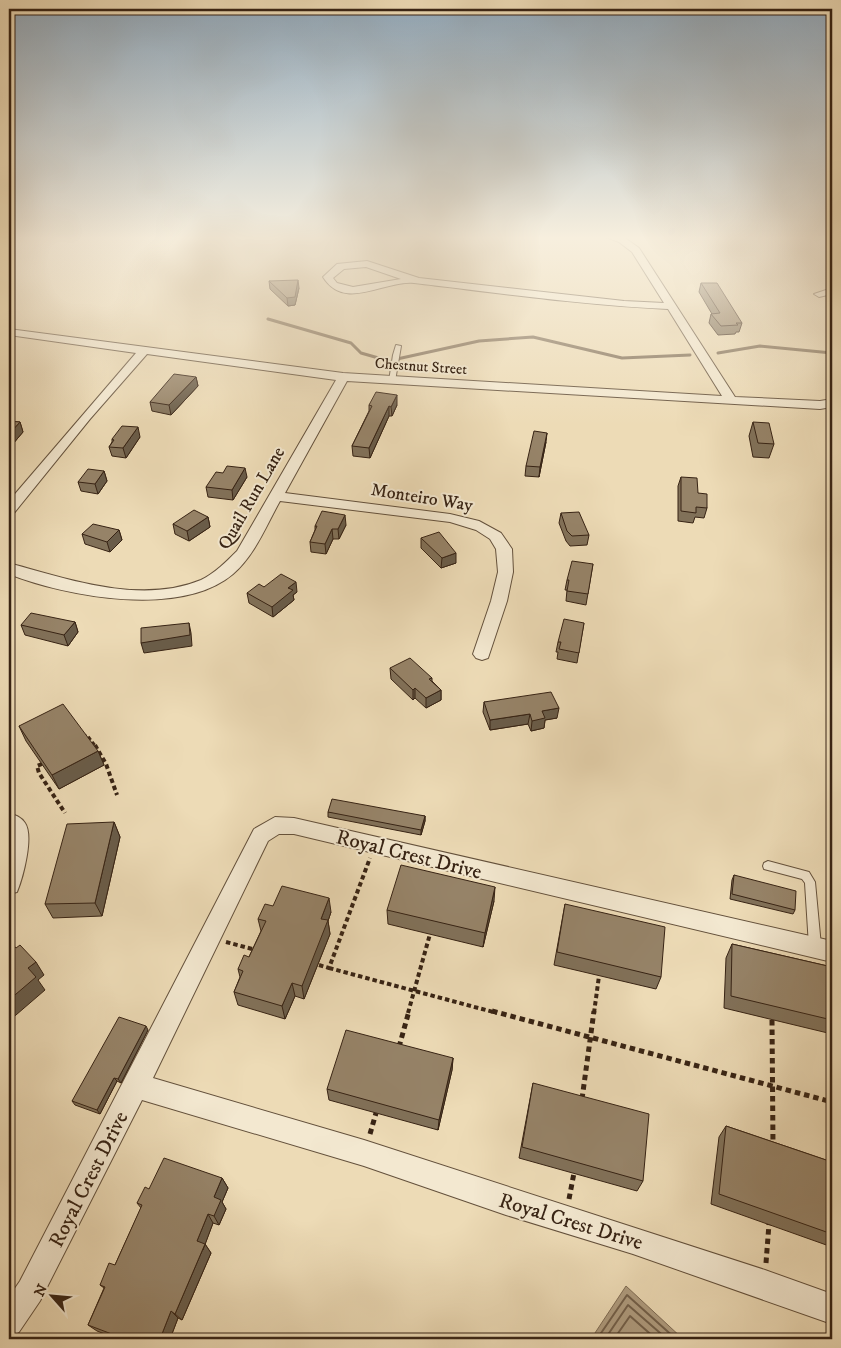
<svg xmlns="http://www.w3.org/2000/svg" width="841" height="1348" viewBox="0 0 841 1348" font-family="'IM FELL DW Pica',serif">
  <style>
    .water { fill: #af9c7f; stroke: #7f6c54 }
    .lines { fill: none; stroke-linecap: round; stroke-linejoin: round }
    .shore { stroke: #73604a; stroke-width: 2 }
    .stream { stroke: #7f6c54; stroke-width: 3 }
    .service-casing { stroke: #64513c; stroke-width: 2 }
    .minor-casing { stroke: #64513c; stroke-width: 2 }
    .path-far2 { stroke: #372314; stroke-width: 3; stroke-dasharray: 4 2.5; stroke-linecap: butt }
    .path-far1 { stroke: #372314; stroke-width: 4; stroke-dasharray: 4.5 3; stroke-linecap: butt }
    .path { stroke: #372314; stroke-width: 5; stroke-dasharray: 5.5 4; stroke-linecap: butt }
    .service { fill: #f3e8d0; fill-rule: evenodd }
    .minor { fill: #f3e8d0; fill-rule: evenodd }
    .wall { fill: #817159; stroke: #372314 }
    .shaded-wall { fill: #695c49; stroke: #372314 }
    .building { fill: #968368; stroke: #372314 }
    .labels { text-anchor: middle; stroke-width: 4; stroke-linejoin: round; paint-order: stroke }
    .far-street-label { font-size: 15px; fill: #372314; stroke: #f3e8d0 }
    .street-label { font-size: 18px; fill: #372314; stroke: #f3e8d0 }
    .near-street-label { font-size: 21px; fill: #372314; stroke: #f3e8d0 }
  </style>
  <rect width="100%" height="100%" fill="#eddbb6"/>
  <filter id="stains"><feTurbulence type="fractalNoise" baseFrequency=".004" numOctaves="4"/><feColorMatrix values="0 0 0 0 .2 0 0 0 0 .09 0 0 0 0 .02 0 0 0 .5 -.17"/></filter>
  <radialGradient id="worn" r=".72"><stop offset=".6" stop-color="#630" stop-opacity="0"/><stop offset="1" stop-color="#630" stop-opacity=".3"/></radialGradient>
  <!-- water -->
  <path class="water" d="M626,1286L683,1339H591Z"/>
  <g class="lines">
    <!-- shore -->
    <path class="shore" d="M597,1339L627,1295L676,1339
      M605,1339L628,1305L667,1339
      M614,1339L630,1316L656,1339"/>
    <!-- stream -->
    <path class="stream" d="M268,319L351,343L361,353L389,361
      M718,353L760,346L832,353
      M397,359L479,341L533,337L622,358L690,355"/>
    <!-- service casing -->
    <g class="service-casing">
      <path id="service" d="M396,345L401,346L395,381L392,383L389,381L393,355Z
        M768,861L809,872L815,882L821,946L819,950L815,951L811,950L809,946L805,883L802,879L764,869L763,866L764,863Z"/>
    </g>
    <!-- minor casing -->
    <g class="minor-casing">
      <path id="minor" d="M603,236L625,238L639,248L735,397L820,401L832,399V407L820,409L347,381L285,493L450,514L479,521L501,533L512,549L513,572L507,601L488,658L482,660L476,658L473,654L491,601L498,572L496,549L490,539L476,530L450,522L280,501C266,526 255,555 233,574C181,618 67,597 9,574V563C67,579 141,605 201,580C215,573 226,562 237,551L336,380L147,354L90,419L14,513L9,514V501L136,353L9,335V329L343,373L722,396L668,309C583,305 499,293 414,283C384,280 345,312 323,277L337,264L367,261L419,278L624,301L664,303L632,252L619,242ZM366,267L401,279L353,287L337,283L333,278L344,269Z
        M832,288V294L819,297L814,294Z
        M9,813C15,815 21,817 25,823C34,836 23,878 17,892L9,894Z
        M275,817L294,818L832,941V962L294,834H279L268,841L153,1078L364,1140L765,1270L832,1294V1324L633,1254L506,1215L364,1166L142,1100L40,1301L19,1332L9,1337V1297L20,1281L254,829Z"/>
    </g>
    <!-- path-far2 -->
    <path class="path-far2" d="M83,737L87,735L96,747"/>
    <!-- path-far1 -->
    <path class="path-far1" d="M95,745L106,764L117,795
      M42,764L37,766L39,773L65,813
      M226,942L256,950
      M319,965L329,968L370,858
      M329,968L497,1013
      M408,1013L430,934
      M594,1013L599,976"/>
    <!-- path -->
    <path class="path" d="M492,1011L832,1102
      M772,1020L773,1145
      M399,1047L409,1011
      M582,1099L594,1011
      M370,1134L376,1113
      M569,1199L574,1173
      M766,1263L769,1224
      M422,1339L424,1333"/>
    <!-- service -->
    <use href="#service" class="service"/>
    <!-- minor -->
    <use href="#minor" class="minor"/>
  </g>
  <!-- wall -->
  <path class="wall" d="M269,281L299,288L295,305L288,306L270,289Z
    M701,283L742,323L739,332H736L735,334L718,335L709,323L711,314H712L699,292Z
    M196,377L198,386L171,415L152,411L150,402Z
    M369,405H397L392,416H389L370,458L353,456L352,446L369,411Z
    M9,421L20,422L23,432L12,445L9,444Z
    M753,422L774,444L769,458L753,457L749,436Z
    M140,437L126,458L112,456L109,447L112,442V439Z
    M546,442L539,477L525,476L526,466Z
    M104,471L107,481L98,494L81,491L78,482Z
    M247,477L233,500L208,497L206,487Z
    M681,477L698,493L707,508L704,518L695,517L693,523L678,521V486Z
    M561,513L589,535L587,545L570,546L566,541L559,523Z
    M208,517L210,527L189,541L175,534L173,524Z
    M346,525L339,539H333L326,554L311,552L310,542L315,530V526Z
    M119,530L122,540L110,552L85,544L82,534Z
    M421,538L456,563L441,568L421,548Z
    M593,564L586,605L566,601L567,590H565L567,580Z
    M264,587L297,592L293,595L294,600L273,617L249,603L247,593Z
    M75,622L78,632L68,646L25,635L21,625Z
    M584,623L577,663L557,659L558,652H556L558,642Z
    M390,668L432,678V681L441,690V700L426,708L415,698L413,700L391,679Z
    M484,702L557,718L545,720L544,728L531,731L528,724L490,730L483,712Z
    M19,726L98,751L104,765L59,789L26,741Z
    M328,812L425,816V821L421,835L328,817Z
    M114,822L120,837L102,916L53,918L45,904Z
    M734,875L795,910L793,914L730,899L732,880Z
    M830,881L832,882V913L828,912L827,886Z
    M494,901L483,947L388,924L387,910Z
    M565,904L661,977L656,989L554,965Z
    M273,906L331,912L328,921L330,934L304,999L295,996L285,1019L238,1005L234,992L240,977L238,969L249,957L261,931L258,919Z
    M732,944L832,967V1034L724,1008L726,958Z
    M148,1030L121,1083L117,1081L100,1114L75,1105L72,1101Z
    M453,1058L452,1070L438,1130L329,1100L327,1089Z
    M533,1083L643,1181L637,1191L519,1158Z
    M726,1126L832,1162V1247L711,1204L719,1137Z
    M222,1178L228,1188L222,1202L226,1209L219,1225L213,1223L205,1244L211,1253L182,1320L178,1318L170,1339H118L97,1331L88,1325L104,1288L100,1285L115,1265L141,1208L137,1203L149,1189Z"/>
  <!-- shaded-wall -->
  <path class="shaded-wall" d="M298,280L299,288L295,305L288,306L287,298Z
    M196,377L198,386L171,415L169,405Z
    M397,395V405L392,416L391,407Z
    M389,406V416L370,458L369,448Z
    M20,422L23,432L12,445L9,434Z
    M138,427L140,437L126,458L123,448Z
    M547,433L546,442L539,477L540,467Z
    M245,468L247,477L233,500L232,490Z
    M104,471L107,481L98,494L95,484Z
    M345,515L346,525L339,539L338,529Z
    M208,517L210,527L189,541L187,531Z
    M332,529L333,539L326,554L325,544Z
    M119,530L122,540L110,552L107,542Z
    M456,553V563L441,568L442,558Z
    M296,582L297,592L293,595L294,600L273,617L272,607L288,588Z
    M75,622L78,632L68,646L64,635Z
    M189,623L191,633L192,646L144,653L141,643Z
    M415,688V698L413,700V690Z
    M441,690V700L426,708V698Z
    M559,708L557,718L545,720L544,728L531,731L532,721L542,711Z
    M530,714L528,724L490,730V720Z
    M98,751L104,765L59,789L52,775Z
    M425,816V821L421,835V830Z
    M114,822L120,837L102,916L95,903Z
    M495,887L494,901L483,947L485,933Z
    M329,898L331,912L328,921L330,934L304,999L302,986L321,919Z
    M36,962L44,975L38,980L45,990L9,1021V1000L28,968Z
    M292,983L295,996L285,1019L282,1006Z
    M146,1026L148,1030L121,1083L118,1079Z
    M453,1058L452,1070L438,1130L439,1120Z
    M114,1078L117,1081L100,1114L97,1110Z
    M222,1178L228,1188L222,1202L226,1209L219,1225L214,1216V1197Z
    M208,1214L213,1223L203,1250L197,1241Z
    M205,1244L211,1253L182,1320L175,1314Z
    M171,1311L178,1318L170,1339H160Z"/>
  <!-- building -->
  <path class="building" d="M298,280L295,297L287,298L269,281Z
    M701,283H717L742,323H736L738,325L721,326L711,314L720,313Z
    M174,374L196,377L169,405L150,402Z
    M376,392L397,395L391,407L389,406L369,448L352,446L372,406L369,405Z
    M9,421L20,422L9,434Z
    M753,422L769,423L774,444L758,443Z
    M122,426L138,427L123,448L109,447L114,440L112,439Z
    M534,431L547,433L540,467L526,466Z
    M227,466L245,468L232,490L206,487L216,472L223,473Z
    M88,469L104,471L95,484L78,482Z
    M681,477L697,478L698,493L707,494V508L696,507V513L681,511Z
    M194,510L208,517L187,531L173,524Z
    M322,511L345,515L338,529H332L325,544L310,542L317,526H315Z
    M579,512L589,535L572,536L567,531L561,513Z
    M93,524L119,530L107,542L82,534Z
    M439,532L456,553L442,558L421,538Z
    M572,561L593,564L588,594L567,591L569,580H567Z
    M281,574L296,582L288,588L293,590L272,607L247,593L259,584L264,587Z
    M31,613L75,622L64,635L21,625Z
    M564,619L584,623L579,653L559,649L561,642H558Z
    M189,623L190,635L141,643V628Z
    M410,658L432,678L429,679L441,690L426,698L415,688L413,690L390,668Z
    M551,692L559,708L542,711L545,718L532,721L530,714L490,720L484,702Z
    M63,704L98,751L52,775L19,726Z
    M332,799L425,816L421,830L328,812Z
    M114,822L95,903L45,904L67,824Z
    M401,865L495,887L485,933L387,910Z
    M734,875L796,891L795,910L732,894Z
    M830,881L832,882V908H831Z
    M282,886L329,898L321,919L328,920L302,986L292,983L282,1006L234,992L243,971L238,969L244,955L249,957L266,921L258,919L265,904L273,906Z
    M565,904L665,927L661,977L557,952Z
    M9,940L16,948L20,945L36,962L28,968L36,977L9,1000Z
    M732,944L832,967V1020L731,996Z
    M119,1017L146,1026L118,1079L114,1078L97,1110L72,1101Z
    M346,1030L453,1058L439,1120L327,1089Z
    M533,1083L649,1114L643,1181L522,1147Z
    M726,1126L832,1162V1234L719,1194Z
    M164,1158L222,1178L214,1197L221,1200L214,1216L208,1214L197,1241L205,1244L175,1314L171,1311L160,1339H125L88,1325L105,1287L100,1285L109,1263L115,1265L142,1205L137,1203L145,1187L149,1189Z"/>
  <!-- sky -->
  <linearGradient id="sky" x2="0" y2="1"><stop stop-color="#91aabe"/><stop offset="0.56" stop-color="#f7efde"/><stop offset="1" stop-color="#f7efde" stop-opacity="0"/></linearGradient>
  <rect width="841" height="425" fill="url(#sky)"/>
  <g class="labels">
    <!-- far-street labels -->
    <g class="far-street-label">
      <text transform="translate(421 366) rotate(4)" y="5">Chestnut Street</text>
    </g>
    <!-- street labels -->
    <g class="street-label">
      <text transform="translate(422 497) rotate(9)" y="6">Monteiro Way</text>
      <text transform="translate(251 498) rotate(-60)" y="6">Quail Run Lane</text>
    </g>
    <!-- near-street labels -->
    <g class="near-street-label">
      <text transform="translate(409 854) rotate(14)" y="7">Royal Crest Drive</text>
      <text transform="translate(88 1179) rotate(-63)" y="7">Royal Crest Drive</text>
      <text transform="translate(571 1221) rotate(17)" y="7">Royal Crest Drive</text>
    </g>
  </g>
  <!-- margin -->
  <rect width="841" height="1348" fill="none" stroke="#eddbb6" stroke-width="30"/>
  <rect x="10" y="10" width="821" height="1328" fill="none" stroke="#372314" stroke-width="2.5"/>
  <rect x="15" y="15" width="811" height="1318" fill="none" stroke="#372314"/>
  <!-- north arrow -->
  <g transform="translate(52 1296) rotate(297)" stroke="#f3e8d0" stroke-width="4" paint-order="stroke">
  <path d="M0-4L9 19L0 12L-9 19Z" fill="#372314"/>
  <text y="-8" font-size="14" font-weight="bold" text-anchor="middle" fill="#372314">N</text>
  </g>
  <rect width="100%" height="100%" filter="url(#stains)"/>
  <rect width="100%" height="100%" fill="url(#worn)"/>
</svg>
